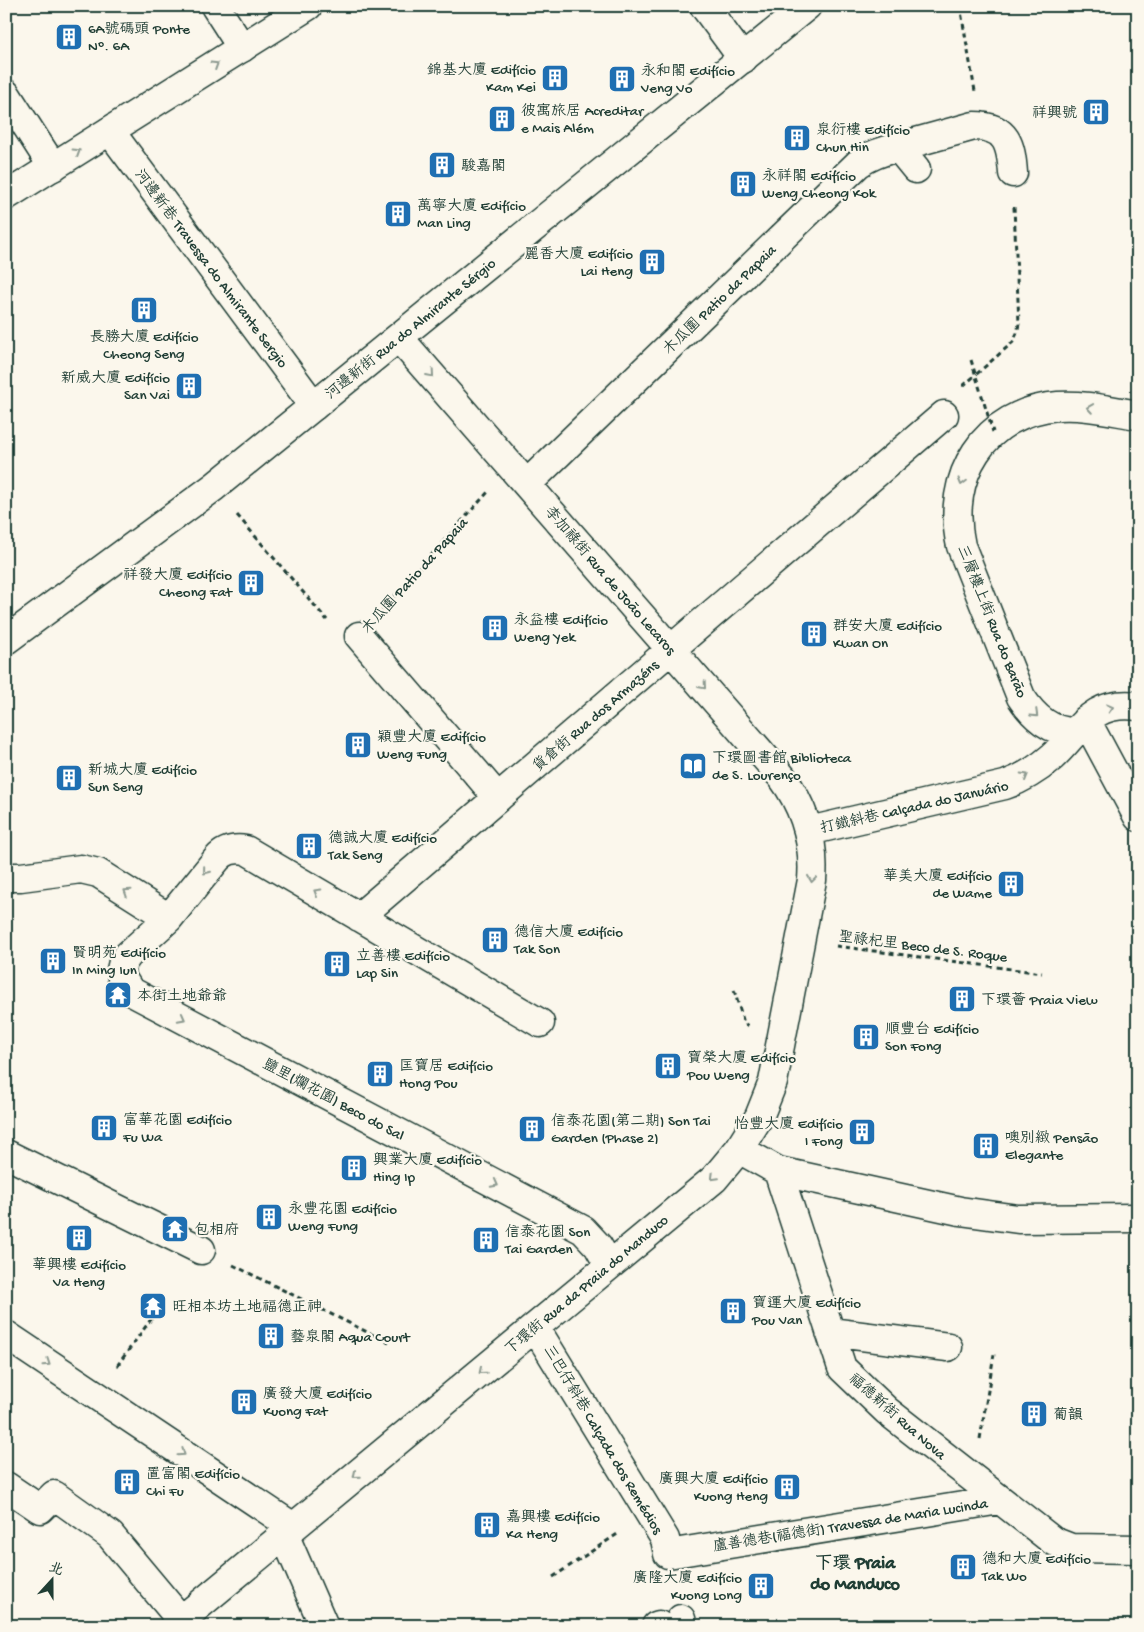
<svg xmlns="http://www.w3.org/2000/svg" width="1144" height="1632" viewBox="0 0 1144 1632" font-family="'Gochi Hand','LXGW WenKai TC',sans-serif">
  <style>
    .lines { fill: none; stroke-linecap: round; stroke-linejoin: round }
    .minor-casing { stroke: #1f3d34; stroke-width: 31 }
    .major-casing { stroke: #1f3d34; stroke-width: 31 }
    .path { stroke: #1f3d34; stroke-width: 3; stroke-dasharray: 5 4; stroke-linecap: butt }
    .minor { stroke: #fbf7ec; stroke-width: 28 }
    .major { stroke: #fbf7ec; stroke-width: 28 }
    .path-bridge { stroke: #1f3d34; stroke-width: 3; stroke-dasharray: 5 4; stroke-linecap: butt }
    .oneway { stroke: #8d9a90 }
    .labels { text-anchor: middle; stroke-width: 4.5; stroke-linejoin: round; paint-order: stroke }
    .poi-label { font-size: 15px; fill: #1f3d34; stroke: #fbf7ec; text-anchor: start }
    .street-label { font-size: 15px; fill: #1f3d34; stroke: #fbf7ec }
    .quarter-label { font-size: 18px; font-weight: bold; fill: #1f3d34; stroke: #fbf7ec }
  </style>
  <rect width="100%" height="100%" fill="#fbf7ec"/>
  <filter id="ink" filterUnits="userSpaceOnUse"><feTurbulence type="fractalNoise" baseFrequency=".02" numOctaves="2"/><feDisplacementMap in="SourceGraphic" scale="10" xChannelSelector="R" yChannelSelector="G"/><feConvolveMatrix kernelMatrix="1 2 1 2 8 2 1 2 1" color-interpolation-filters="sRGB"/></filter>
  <g filter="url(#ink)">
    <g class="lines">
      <!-- minor casing -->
      <g class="minor-casing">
        <path id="minor" d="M215,6L242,48
          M704,6L743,59
          M6,94L53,167
          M110,131L314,406
          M898,147L974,126C1007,126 1011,145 1013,173
          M527,484L858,164C870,155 883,151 898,147L916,169
          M359,636L498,798
          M1086,720L1138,817
          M1074,732C1051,732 1033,716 1021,697L961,546C945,477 984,412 1058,406C1084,404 1112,411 1138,415
          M809,831L1005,785C1022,779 1038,769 1052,757C1081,730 1090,700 1138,706
          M6,877H21L81,869L98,873L169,918
          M359,917L944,415
          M540,1023L246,850C234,848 225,850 217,859L169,918L128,955L123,962L121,970L122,978L130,991L583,1230L598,1246L609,1265
          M739,1149L778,1171L960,1211L1018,1219L1138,1218
          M6,1154L201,1250
          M778,1171L842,1368L887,1411L1053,1541L1071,1548L1138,1549
          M535,1327L665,1539L668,1554L1000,1500
          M830,1332L948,1347
          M6,1335L293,1527
          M6,1486L40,1509L54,1495L110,1535L181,1620
          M284,1534L324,1626
          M681,1619L683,1626
          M174,1626L714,1179L739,1149L759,1117L773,1082L812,880C815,841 805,808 782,777L399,338
          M656,1626L659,1625"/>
      </g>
      <!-- major casing -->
      <g class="major-casing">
        <path id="major" d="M6,196L308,6
          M6,640L214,487L807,6"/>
      </g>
      <!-- path -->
      <path class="path" d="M960,6L975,91
        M963,386L1013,342L1017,333L1019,324L1014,207
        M237,515L327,620
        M382,610L488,492
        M836,946L1042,973
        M734,990L744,1023L748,1026
        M233,1265L389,1343
        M117,1366L162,1304
        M980,1439L994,1354
        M553,1577L619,1533"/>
      <!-- minor -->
      <use href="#minor" class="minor"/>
      <!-- major -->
      <use href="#major" class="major"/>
      <!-- path-bridge -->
      <path class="path-bridge" d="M971,360L993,432"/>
    </g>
    <!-- one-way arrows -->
    <defs><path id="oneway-chevron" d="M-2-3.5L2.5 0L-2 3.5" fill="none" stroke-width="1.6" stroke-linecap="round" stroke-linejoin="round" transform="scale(1.25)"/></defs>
    <g class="oneway">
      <use href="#oneway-chevron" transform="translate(215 65) rotate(-32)"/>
      <use href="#oneway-chevron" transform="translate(77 152) rotate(-32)"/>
      <use href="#oneway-chevron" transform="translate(431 374) rotate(49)"/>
      <use href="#oneway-chevron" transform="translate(1090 408) rotate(-171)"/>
      <use href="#oneway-chevron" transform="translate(962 482) rotate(106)"/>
      <use href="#oneway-chevron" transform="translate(703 686) rotate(49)"/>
      <use href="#oneway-chevron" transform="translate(1110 708) rotate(-15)"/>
      <use href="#oneway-chevron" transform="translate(1035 714) rotate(44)"/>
      <use href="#oneway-chevron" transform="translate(1025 776) rotate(-30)"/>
      <use href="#oneway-chevron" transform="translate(206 871) rotate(129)"/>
      <use href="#oneway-chevron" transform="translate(812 879) rotate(98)"/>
      <use href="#oneway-chevron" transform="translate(127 892) rotate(-147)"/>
      <use href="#oneway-chevron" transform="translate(317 892) rotate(-150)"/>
      <use href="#oneway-chevron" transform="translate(182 1018) rotate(28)"/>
      <use href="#oneway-chevron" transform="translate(714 1177) rotate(135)"/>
      <use href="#oneway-chevron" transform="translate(495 1184) rotate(28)"/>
      <use href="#oneway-chevron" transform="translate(47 1363) rotate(34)"/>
      <use href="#oneway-chevron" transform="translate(482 1371) rotate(140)"/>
      <use href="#oneway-chevron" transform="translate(182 1453) rotate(34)"/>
      <use href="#oneway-chevron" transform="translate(356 1475) rotate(140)"/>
    </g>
  </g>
  <!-- icons -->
  <defs>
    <g id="building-square" transform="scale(1.4375)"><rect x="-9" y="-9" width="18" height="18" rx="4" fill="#1f6fb2" stroke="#fbf7ec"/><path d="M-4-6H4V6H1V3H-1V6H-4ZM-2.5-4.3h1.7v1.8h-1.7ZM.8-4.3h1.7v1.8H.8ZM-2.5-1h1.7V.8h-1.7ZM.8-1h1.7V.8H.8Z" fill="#fff"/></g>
    <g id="library-square" transform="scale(1.4375)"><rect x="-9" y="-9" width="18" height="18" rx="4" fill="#1f6fb2" stroke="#fbf7ec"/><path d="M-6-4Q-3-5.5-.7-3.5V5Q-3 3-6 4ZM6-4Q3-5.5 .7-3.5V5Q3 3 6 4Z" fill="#fff"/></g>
    <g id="temple-square" transform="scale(1.4375)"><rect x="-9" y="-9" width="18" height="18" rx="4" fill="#1f6fb2" stroke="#fbf7ec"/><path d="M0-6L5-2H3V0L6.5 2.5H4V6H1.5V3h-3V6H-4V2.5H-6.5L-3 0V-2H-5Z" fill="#fff"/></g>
  </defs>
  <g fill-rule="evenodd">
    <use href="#building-square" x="69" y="37"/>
    <use href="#building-square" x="555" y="78"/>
    <use href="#building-square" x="622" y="79"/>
    <use href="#building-square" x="1096" y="112"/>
    <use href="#building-square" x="502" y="119"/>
    <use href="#building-square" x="797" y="138"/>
    <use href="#building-square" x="442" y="165"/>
    <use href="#building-square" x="743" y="184"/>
    <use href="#building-square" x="398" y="214"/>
    <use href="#building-square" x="652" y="262"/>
    <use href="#building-square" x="144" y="310"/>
    <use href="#building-square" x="189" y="386"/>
    <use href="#building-square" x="251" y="583"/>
    <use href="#building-square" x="495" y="628"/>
    <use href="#building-square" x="814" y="634"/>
    <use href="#building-square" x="358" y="745"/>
    <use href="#library-square" x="693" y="766"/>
    <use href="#building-square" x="69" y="778"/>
    <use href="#building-square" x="309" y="846"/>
    <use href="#building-square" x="1011" y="884"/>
    <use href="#building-square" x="495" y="940"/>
    <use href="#building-square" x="53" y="961"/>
    <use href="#building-square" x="337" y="964"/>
    <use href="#temple-square" x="118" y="995"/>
    <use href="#building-square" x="962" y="999"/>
    <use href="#building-square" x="866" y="1037"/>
    <use href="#building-square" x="668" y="1066"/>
    <use href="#building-square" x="380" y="1074"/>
    <use href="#building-square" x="104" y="1128"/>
    <use href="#building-square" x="532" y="1129"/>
    <use href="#building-square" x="862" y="1132"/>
    <use href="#building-square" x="986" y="1146"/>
    <use href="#building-square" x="354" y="1168"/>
    <use href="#building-square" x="269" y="1217"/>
    <use href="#temple-square" x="175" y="1229"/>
    <use href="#building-square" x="79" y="1238"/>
    <use href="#building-square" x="486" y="1240"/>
    <use href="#temple-square" x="153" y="1306"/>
    <use href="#building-square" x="733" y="1311"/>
    <use href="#building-square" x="271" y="1336"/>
    <use href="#building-square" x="244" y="1402"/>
    <use href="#building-square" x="1034" y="1414"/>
    <use href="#building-square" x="127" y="1482"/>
    <use href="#building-square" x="787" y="1487"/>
    <use href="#building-square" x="487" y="1525"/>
    <use href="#building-square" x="963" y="1567"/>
    <use href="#building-square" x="761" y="1586"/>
  </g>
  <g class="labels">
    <!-- poi labels -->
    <g class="poi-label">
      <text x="88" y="33">6A號碼頭 Ponte<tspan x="88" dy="17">Nº. 6A</tspan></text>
      <text x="536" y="74" text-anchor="end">錦基大廈 Edifício<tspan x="536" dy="17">Kam Kei</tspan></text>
      <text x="641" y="75">永和閣 Edifício<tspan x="641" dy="17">Veng Vo</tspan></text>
      <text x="521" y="115">彼寓旅居 Acreditar<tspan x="521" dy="17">e Mais Além</tspan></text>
      <text x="1077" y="117" text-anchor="end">祥興號</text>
      <text x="816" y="134">泉衍樓 Edifício<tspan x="816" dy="17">Chun Hin</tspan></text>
      <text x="461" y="170">駿嘉閣</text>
      <text x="762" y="180">永祥閣 Edifício<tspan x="762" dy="17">Weng Cheong Kok</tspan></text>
      <text x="417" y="210">萬寧大廈 Edifício<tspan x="417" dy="17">Man Ling</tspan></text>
      <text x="633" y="258" text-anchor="end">麗香大廈 Edifício<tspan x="633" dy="17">Lai Heng</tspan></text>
      <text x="144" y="341" text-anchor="middle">長勝大廈 Edifício<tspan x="144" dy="17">Cheong Seng</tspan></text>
      <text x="170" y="382" text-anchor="end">新威大廈 Edifício<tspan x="170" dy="17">San Vai</tspan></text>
      <text x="232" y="579" text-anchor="end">祥發大廈 Edifício<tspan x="232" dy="17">Cheong Fat</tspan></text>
      <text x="514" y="624">永益樓 Edifício<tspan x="514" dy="17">Weng Yek</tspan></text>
      <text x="833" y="630">群安大廈 Edifício<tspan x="833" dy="17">Kwan On</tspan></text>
      <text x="377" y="741">穎豐大廈 Edifício<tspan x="377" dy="17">Weng Fung</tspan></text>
      <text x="712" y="762">下環圖書館 Biblioteca<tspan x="712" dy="17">de S. Lourenço</tspan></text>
      <text x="88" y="774">新城大廈 Edifício<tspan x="88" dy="17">Sun Seng</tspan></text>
      <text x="328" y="842">德誠大廈 Edifício<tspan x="328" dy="17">Tak Seng</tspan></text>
      <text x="992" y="880" text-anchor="end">華美大廈 Edifício<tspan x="992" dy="17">de Wame</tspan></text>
      <text x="514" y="936">德信大廈 Edifício<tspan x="514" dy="17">Tak Son</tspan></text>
      <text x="72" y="957">賢明苑 Edifício<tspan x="72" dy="17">In Ming Iun</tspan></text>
      <text x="356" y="960">立善樓 Edifício<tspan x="356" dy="17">Lap Sin</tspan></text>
      <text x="137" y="1000">本街土地爺爺</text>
      <text x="981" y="1004">下環薈 Praia View</text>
      <text x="885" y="1033">順豐台 Edifício<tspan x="885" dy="17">Son Fong</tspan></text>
      <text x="687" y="1062">寶榮大廈 Edifício<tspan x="687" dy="17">Pou Weng</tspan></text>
      <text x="399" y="1070">匡寶居 Edifício<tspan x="399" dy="17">Hong Pou</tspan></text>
      <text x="123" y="1124">富華花園 Edifício<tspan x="123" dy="17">Fu Wa</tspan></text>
      <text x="551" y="1125">信泰花園(第二期) Son Tai<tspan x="551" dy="17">Garden (Phase 2)</tspan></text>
      <text x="843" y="1128" text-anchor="end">怡豐大廈 Edifício<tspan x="843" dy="17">I Fong</tspan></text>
      <text x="1005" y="1142">噢別緻 Pensão<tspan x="1005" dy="17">Elegante</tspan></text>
      <text x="373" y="1164">興業大廈 Edifício<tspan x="373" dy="17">Hing Ip</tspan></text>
      <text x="288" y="1213">永豐花園 Edifício<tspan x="288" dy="17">Weng Fung</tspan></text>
      <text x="194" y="1234">包相府</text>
      <text x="505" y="1236">信泰花園 Son<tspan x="505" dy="17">Tai Garden</tspan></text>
      <text x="79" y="1269" text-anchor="middle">華興樓 Edifício<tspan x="79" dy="17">Va Heng</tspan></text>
      <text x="752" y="1307">寶運大廈 Edifício<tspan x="752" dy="17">Pou Van</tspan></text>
      <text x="172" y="1311">旺相本坊土地福德正神</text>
      <text x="290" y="1341">藝泉閣 Aqua Court</text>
      <text x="263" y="1398">廣發大廈 Edifício<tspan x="263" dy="17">Kuong Fat</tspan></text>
      <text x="1053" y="1419">葡韻</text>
      <text x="146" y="1478">置富閣 Edifício<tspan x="146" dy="17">Chi Fu</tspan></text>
      <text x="768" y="1483" text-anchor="end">廣興大廈 Edifício<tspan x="768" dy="17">Kuong Heng</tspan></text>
      <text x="506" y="1521">嘉興樓 Edifício<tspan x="506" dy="17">Ka Heng</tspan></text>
      <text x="982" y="1563">德和大廈 Edifício<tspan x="982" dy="17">Tak Wo</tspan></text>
      <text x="742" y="1582" text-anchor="end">廣隆大廈 Edifício<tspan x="742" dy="17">Kuong Long</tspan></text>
    </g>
    <!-- street labels -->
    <g class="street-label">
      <text transform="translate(212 268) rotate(53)" y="5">河邊新巷 Travessa do Almirante Sergio</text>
      <text transform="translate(719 299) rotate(-44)" y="5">木瓜圍 Patio da Papaia</text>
      <text transform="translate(410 328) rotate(-39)" y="5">河邊新街 Rua do Almirante Sérgio</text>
      <text transform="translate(414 575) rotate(-48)" y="5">木瓜圍 Patio da Papaia</text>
      <text transform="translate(611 580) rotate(49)" y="5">李加祿街 Rua de João Lecaros</text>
      <text transform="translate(993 621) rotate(68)" y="5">三層樓上街 Rua do Barão</text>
      <text transform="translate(595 715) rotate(-41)" y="5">貨倉街 Rua dos Armazéns</text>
      <text transform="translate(914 806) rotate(-13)" y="5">打鐵斜巷 Calçada do Januário</text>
      <text transform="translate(923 946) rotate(7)" y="5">聖祿杞里 Beco de S. Roque</text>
      <text transform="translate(334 1099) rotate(28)" y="5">鹽里(爛花園) Beco do Sal</text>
      <text transform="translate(586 1284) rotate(-40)" y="5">下環街 Rua da Praia do Manduco</text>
      <text transform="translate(898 1416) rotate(41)" y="5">福德新街 Rua Nova</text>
      <text transform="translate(604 1439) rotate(59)" y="5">三巴仔斜巷 Calçada dos Remédios</text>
      <text transform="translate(850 1524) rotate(-9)" y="5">盧善德巷(福德街) Travessa de Maria Lucinda</text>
    </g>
    <!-- quarter labels -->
    <g class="quarter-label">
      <text x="855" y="1568">下環 Praia<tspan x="855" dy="21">do Manduco</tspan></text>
    </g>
  </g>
  <!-- margin -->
  <rect width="1144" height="1632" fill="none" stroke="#fbf7ec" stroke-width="25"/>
  <rect x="12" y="12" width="1119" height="1607" fill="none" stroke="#1f3d34" stroke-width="2" filter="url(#ink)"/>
  <!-- north arrow -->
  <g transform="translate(52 1580) rotate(21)" stroke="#fbf7ec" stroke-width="4" paint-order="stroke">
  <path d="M0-4L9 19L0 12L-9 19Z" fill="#1f3d34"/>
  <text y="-8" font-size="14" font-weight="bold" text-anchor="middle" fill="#1f3d34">北</text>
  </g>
</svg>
